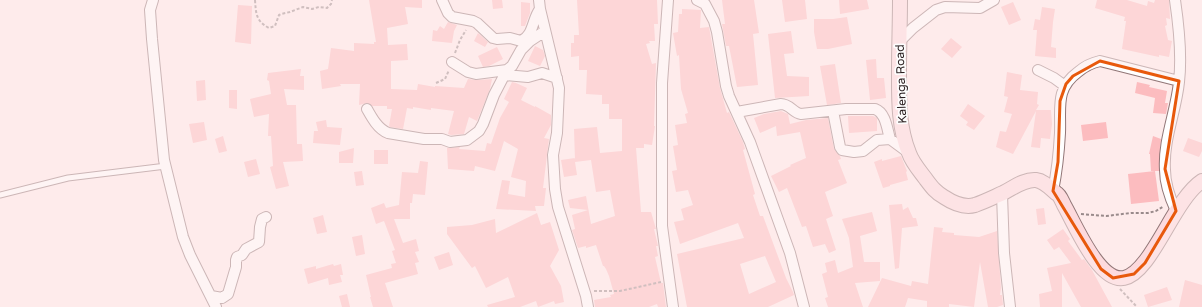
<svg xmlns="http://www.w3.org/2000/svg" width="1202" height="307" viewBox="0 0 1202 307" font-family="'Varela Round',sans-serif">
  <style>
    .building { fill: #fcbcbf; fill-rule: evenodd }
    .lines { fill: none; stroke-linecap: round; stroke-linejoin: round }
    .service-casing { stroke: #917677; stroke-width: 7 }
    .minor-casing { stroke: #917677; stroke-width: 12 }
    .secondary-casing { stroke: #917677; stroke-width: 16 }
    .path { stroke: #998a8b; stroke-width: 2; stroke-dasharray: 3 2; stroke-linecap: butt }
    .service { stroke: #fff; stroke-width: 5 }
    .minor { stroke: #fff; stroke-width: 10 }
    .secondary { stroke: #fddadd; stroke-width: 14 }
    .marked { fill: none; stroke: #e8590c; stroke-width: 3; stroke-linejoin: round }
    .labels { text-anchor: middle; stroke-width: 3.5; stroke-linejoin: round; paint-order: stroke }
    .street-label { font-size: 12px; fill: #291e1f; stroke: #fdfdfd }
  </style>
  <rect width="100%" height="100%" fill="#feebeb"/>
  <!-- building -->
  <path class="building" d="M369,0H422V8L405,7L408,24L387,28L388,45L407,44L408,60L391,61V89L417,90L418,84L435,87V86L464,88L468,79L477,80L492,79L490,89L477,121L469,117L464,134L451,135L448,134L454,111L431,108V110L413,107V109L407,108L403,129L390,127L389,126L392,109H387V106H372L367,103L359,105L360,84H340L341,86L322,89L320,71L328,69L331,48L354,51V43L374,44V42H376Z
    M492,0H502L503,8L493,9Z
    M577,0H657L658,24H654L655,41H649L650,43L646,44L652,64L656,63L654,126H655L652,145L644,144V148H636L641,212H651L656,229H654L658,246H656L658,256L655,257L661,283H663L666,307H658L657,304L649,307H595L594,300L611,297L610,295L614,294L609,276L606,269L604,266H603L596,245L586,248V246L578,248L572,230L575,229L572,215L588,210L570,208L568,200L586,196L591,224L615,216L610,190L596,192L591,160L575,162L577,175L564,177L561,160L575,158V160L574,129L597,127L600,153L622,151V119H609V104H602V95L586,94L587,70H579V56L571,57V43H574V35H579Z
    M722,0H754L759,33L753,34L758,85L737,87L729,46H726L722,24H725Z
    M782,0H805L807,19L785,22Z
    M839,0H867L869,9L840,14Z
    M1097,0H1127L1147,6L1148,1L1154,3L1155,0H1169L1170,19L1166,18L1167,25L1165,26L1168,40L1172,41L1169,57L1159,55V57L1122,49L1126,21H1124L1125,17L1095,8Z
    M521,2L530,3V13L525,26H521Z
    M1013,2L1021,20L1009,25L1001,7Z
    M238,5L252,6L251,44L235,42Z
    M1042,7L1055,9L1053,22L1051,47L1056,48V58L1035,56L1037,30H1033L1035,19L1040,20Z
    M682,9L701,10L700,28L709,27L720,88L727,113L729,112L743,142L745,149L743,150L755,194L753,195L760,216H763L786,278L793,292L794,295L768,307H687L677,254L744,238L738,223L680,244L674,222L684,220L681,209L693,205L688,190L676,192L672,171L677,170L673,146L678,145L675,125L687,123L685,114L688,113L681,89L679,55L677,56L673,33L678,32L679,14H682ZM765,256L776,282L749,294L740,264Z
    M847,17L852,44L828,49H817L814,32V19H833Z
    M448,22L457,25L454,31L452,43L432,41L433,30L437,31L440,26L444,29Z
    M791,31L794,53L784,54L787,76L809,77V96L775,98L768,34Z
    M478,33L488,42L485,47L474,41Z
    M951,38L962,47L952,58L941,49Z
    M535,46L543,50L545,56L540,66L528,61Z
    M497,47L503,59L489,66L483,67L478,56Z
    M876,59L877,78H884L886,98L870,100L866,60Z
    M835,64L841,103L827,105L820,66Z
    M301,69L300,76H304V90L284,89L287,105H296L297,144H302L303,161L283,162L289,186L276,189L270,167L273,166L271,136H268L269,114L254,117L250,99L271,94L269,81L267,80L268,73Z
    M1007,72L1022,75L1020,90L1038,92L1037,104L1039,105L1036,110H1051L1052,124L1050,139L1041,138L1040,148L1031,147L1036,111L1013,154L996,147L1000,131L1006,132L1012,114L1004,112L1008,97L1004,96Z
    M205,80L206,100L197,101L196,81Z
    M512,82L516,83L527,88L521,100L535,107V106L551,115V125L544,138L549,139L543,188H546L544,206H535L536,211L496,209L502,180L510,181L508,194L525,197L526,181L511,177L518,149L504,141L495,171L475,166L474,171L448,169L447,148L460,147L459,149L485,151L487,143L491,144L500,118L509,102L504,99Z
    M1137,82L1150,85L1149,87L1167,91L1165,103H1168L1166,114L1153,113L1155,98L1135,93Z
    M229,90H237V109L229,108Z
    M968,104L985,116L974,130L966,125L968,122L960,116Z
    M781,111L788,114L790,124L806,120L828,118L834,149L840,156L841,159L838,160L847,183L825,192L833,216L826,219L836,250L829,253L825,244L813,247L806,226L802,227L787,188L779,192L771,176L791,166L790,165L806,158L800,132L777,136L776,126L760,133L754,118L764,114Z
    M848,116H873L877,118V131L849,133Z
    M326,120L327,127L342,128L340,145L313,143L314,131H318L316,122Z
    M204,122L207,140L193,143L189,124Z
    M1106,122L1108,138L1083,141L1081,125Z
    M223,136L227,151L219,153L215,139Z
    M1153,136L1161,139L1159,171H1151L1150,154H1149Z
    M1188,138L1202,143V151L1199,157L1183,151Z
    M354,148L353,163H339V152Z
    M374,150H388V164H374Z
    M901,156L907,171L906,172L908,180L890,185V186L883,188L874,162L882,159V161Z
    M256,159L260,174L248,177L244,162Z
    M420,161L428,162L425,195L413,194L412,203H410V219H394L403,243L416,239L419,251L415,252L419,262L415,263L418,274L385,283L393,307H373L370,297H371L366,275L392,268L391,264L396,263L392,251L395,250L384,221L376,224L371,208L384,203L386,208L399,205L402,172L418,173Z
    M362,171L364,185L356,186L354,172Z
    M1155,171L1159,201L1131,204L1128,174Z
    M902,204L903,210L908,207L913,218H916L918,226L902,228L899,268L895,269L889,205Z
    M1044,208L1046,224L1038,225L1036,209Z
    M872,212L877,231L860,236L864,262H880V281L855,283L863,307H828L825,298L828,297L822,274L827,272L825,263L835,260L838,273L853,267L849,238L842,219Z
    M537,213L541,225L550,222L559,250L550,266L561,286L564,302L555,304L554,301L538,307L536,301L520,307H488L487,305L515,297L508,277L486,288L475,266L472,268L447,234V227L472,225L495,219L496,233Z
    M323,215L327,232L317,234L313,218Z
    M934,227L943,228L942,232L954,233V235L979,237L997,231L1001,288L1000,295H1002L1003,305L997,307H988L980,262L974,307L949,304V307H927V301L908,298L905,307H868L882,278L911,286L912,281L928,284Z
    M1063,229L1070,239L1068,241L1082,260L1084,259L1092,270L1112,307H1081L1062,273V307H1040L1039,294L1052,291L1047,268L1071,263L1059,247L1054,250L1047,240Z
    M362,235L365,254L356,256L352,237Z
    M449,252L453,265L439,270L434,257Z
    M333,264L334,266L341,264L343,275H340L342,282L329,285L328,278L308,284L304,269L316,266V269Z
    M1185,280L1202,285V307H1179Z
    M1167,287L1172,300L1148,307L1144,295Z
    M347,294L350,307H342L339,296Z"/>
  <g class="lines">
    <!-- service casing -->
    <g class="service-casing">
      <path id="service" d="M0,195L68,178L166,166"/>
    </g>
    <!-- minor casing -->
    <g class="minor-casing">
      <path id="minor" d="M153,0L150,10L152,39L164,160L183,237L190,255L216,307
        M442,0L448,13L452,17L473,21L477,23L493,38L497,39L510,38L521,41C534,35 532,19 540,9
        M539,0L540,9L559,88L557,133L553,155L555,189L558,207L586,296L588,307
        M668,0L662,83V226L673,307
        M697,0L705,4L714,21L717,32L726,86L729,96L750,142L790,253L804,307
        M1175,0C1179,27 1182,56 1179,82C1176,112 1163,140 1165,170C1165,184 1170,198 1176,211
        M899,42L913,28L936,10L945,7L980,8L994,0
        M452,62L468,72L476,74L507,70L512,66L521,50L530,41L545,31
        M1038,70L1054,78L1065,86
        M504,75L528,77L542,73L557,78
        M367,109C372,118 378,129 388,133L424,139H442L450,142L467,140L479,131L483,124L494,95L507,70
        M833,111L840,147L842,150L854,152L863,151L877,140L890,139L909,153
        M737,112L781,104C790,104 793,113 801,114L846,109H875C886,113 887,129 890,139
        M1053,191C1057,171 1059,152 1060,133C1061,107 1055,89 1078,72C1085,66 1091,63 1100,61L1179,81
        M1002,194L1004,253L1010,307
        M211,296L222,298L228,294L236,267V260L237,257L242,255L246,249L259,242L260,227L262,219L266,217"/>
    </g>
    <!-- secondary casing -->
    <g class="secondary-casing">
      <path id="secondary" d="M900,0C900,23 899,46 899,69C899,98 898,126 909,153C912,162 919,170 925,178C931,186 935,192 944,197C953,203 964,208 975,205C984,202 994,197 1003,193C1013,188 1024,179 1036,180C1044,181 1050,188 1056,193C1060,195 1062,201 1064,205C1075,224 1099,283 1124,278C1152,272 1173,200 1202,181"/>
    </g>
    <!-- path -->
    <path class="path" d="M255,0C256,14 256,21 269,28L275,26L279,15L281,14L290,12L303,7L312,9L319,7L327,8L331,4L332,0
      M455,53L460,40L466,30
      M436,83L445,79L449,70
      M1081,214L1106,216L1131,213H1148L1156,211L1164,206
      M1120,289L1137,307
      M594,291H620L661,282"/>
    <!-- service -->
    <use href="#service" class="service"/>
    <!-- minor -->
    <use href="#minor" class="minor"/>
    <!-- secondary -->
    <use href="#secondary" class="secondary"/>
  </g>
  <!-- marked area -->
  <path d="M0 0H1202V307H0ZM1100,61L1179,81L1165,169L1176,211L1145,263L1134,274L1113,278L1101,269L1053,191L1058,162L1060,101L1066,84L1073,76Z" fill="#feebeb" fill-opacity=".55" fill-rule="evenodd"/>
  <path class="marked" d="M1100,61L1179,81L1165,169L1176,211L1145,263L1134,274L1113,278L1101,269L1053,191L1058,162L1060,101L1066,84L1073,76Z"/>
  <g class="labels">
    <!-- street labels -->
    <g class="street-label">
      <text transform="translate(901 84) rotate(-92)" y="4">Kalenga Road</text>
    </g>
  </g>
</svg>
